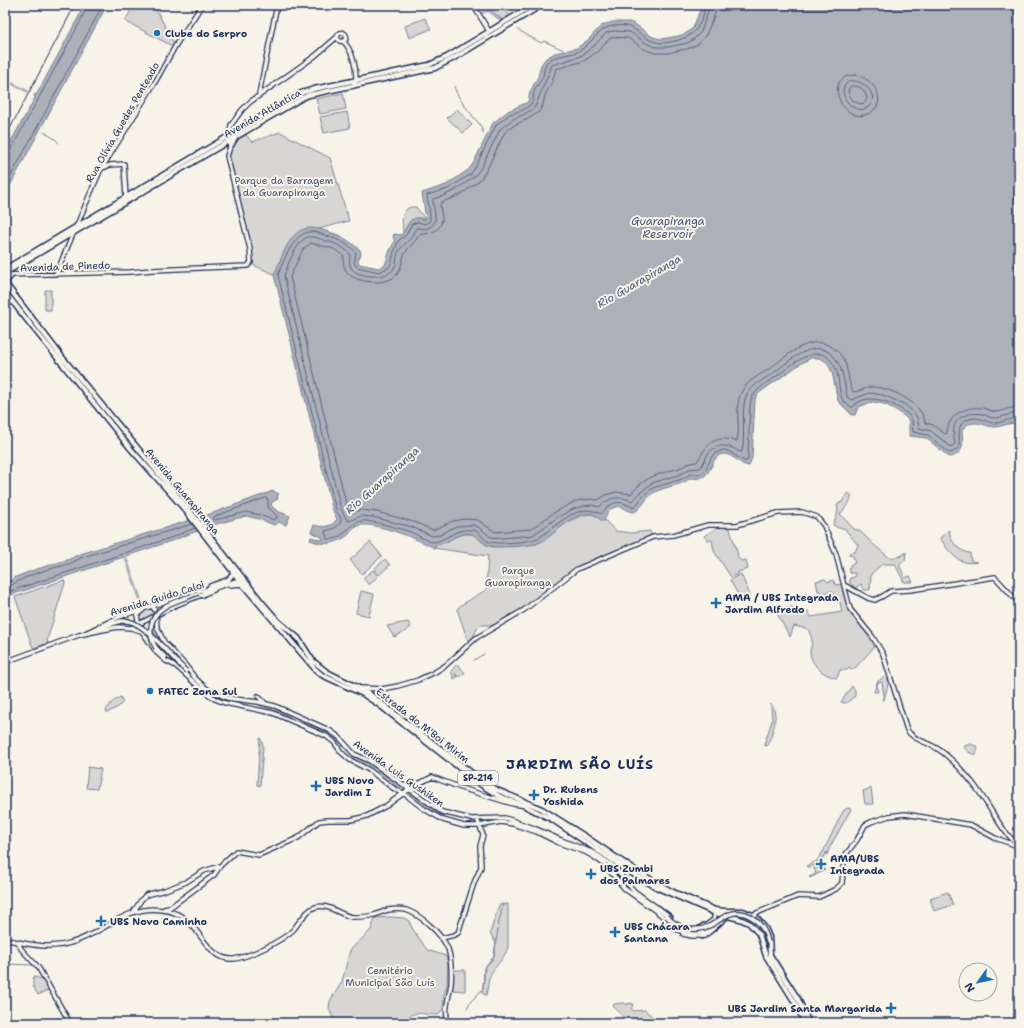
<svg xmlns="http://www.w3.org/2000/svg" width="1024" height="1028" viewBox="0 0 1024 1028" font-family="'Shantell Sans',sans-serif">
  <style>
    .green { fill: #d7d6d4; stroke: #798299 }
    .water { fill: #acb0b9; stroke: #727c95 }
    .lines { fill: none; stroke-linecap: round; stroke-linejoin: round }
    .shore { stroke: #556382; stroke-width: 1 }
    .stream { stroke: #727c95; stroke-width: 1 }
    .river { stroke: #acb0b9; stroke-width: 3 }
    .secondary-casing { stroke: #1b2f5e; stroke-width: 6 }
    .primary-casing { stroke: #1b2f5e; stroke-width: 7 }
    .secondary { stroke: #f7f3e8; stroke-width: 3.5 }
    .primary { stroke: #f7f3e8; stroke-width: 4 }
    .rail { stroke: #1b2f5e; stroke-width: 1 }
    .secondary-bridge-casing { stroke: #1b2f5e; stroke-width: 6; stroke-linecap: butt }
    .secondary-bridge { stroke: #f7f3e8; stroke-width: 3.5 }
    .poi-dot { fill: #1f6fb2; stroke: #f7f3e8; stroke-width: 1.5 }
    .labels { text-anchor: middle; stroke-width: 4; stroke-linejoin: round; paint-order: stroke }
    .shield { fill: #f7f3e8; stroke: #5d6a87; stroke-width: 1 }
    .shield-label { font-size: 9px; font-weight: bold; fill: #1b2f5e }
    .poi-label { font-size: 10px; font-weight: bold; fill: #1b2f5e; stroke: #f7f3e8; text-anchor: start }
    .street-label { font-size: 10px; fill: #1b2f5e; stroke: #f7f3e8 }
    .park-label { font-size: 10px; fill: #415076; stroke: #f7f3e8 }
    .water-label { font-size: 11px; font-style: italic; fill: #465679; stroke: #f7f3e8 }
    .district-label { font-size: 14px; font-weight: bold; letter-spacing: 1px; fill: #1b2f5e; stroke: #f7f3e8 }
  </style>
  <rect width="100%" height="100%" fill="#f7f3e8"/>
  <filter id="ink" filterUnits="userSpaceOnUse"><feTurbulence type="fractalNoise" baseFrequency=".025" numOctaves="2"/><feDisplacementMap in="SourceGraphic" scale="8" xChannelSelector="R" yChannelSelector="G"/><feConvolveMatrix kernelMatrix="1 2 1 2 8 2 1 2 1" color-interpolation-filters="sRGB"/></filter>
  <g filter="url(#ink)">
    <!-- green -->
    <path class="green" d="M134,5H154L174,44L172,46L125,21Z
      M480,5H501L511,17L503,22L488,11L481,14L478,9Z
      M425,18L431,29L409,38L405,26Z
      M343,93L346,109L320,114L316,99Z
      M457,109L472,125L463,133L447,118Z
      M347,112L350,128L324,133L320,117Z
      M280,132L330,158L349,221L319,229L341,236L360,250L354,248L276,283L274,274L253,265L252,250L228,155L238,139L246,135L252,142Z
      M411,207H416L425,219C411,216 409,221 403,233C403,222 399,211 411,207Z
      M45,290H51V310H45Z
      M848,493L852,496L849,503L840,514L854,529L860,531L873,544L890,558L901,556L906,552L905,560L899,564L905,578L910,576L913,582H904L895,564H882L871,574L870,590H863L861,584L855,588L850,583V578L855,577V573H850L848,568H850V565L855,563L853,556L849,555V553L855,552L858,545L844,528H838L833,525C836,518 839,513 837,505L843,501Z
      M591,514C597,515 599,521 605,520L615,531L631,533L650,531L652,537L588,563L534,602L497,625H481L477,629L472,639L468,641L457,609L461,605L486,590L488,556L434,548L435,545L444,543L453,537L465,534H473L486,545L493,547L536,544C555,535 568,516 591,514Z
      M720,526H729L738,555L737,556L741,561L746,560L748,569L738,572V574L731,577L714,551L712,540H707L704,536Z
      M949,530C950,533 950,537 952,540C955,546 964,553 970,553L971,561L978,562C958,566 950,553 940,538Z
      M370,542L382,556L362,574L350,560Z
      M385,559L390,565L379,575L374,569Z
      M373,570L378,576L369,585L363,578Z
      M741,574L750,595L741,600L730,580Z
      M825,579L828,582L833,580L836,585L841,584L850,613L867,632L876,645L855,668L851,670L849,668L847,670H840L837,678C825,676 812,667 810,653C810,649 812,645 812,641C812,637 809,632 808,629L794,626L790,637L775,610L792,607L804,612L808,611L811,617L842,612L840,602H836L832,591L821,594L820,591H818L816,581Z
      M64,580L65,583L47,640L48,643L33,648L15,597Z
      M361,591L374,594L369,616L356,613Z
      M151,609H153L155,614L154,615L142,621L140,620L138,616L141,612Z
      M408,622L411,627L408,629L407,631L394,637L387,626Z
      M457,664L465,673L458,677L455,673L457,677L454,679L451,671Z
      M884,677L889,681L884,700H883L882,697L884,696L882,682L877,683L878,692H874L877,682Z
      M852,686L855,690V696L846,703L841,702Z
      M121,697L123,702L118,707L107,713L106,710C110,705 114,699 121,697Z
      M771,704C780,715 772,734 767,746L764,745L772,721Z
      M260,738L262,742L263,746L260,786L257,785Z
      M971,744L978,747L976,755C971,753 965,752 964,746Z
      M88,767L101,769L97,789L86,788Z
      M871,788L873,804H865L863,791Z
      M848,808L851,809L830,847L827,855L826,852V854L816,866L821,871L824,869L825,870L810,878L809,877L816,874L814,868H815L814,865L808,868L806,866L817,861L824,850L841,815L844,810Z
      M948,892L953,905L934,911L930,898Z
      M508,904V947C505,957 498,963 492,972C488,978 488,988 486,995L482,993L484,979L485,967L493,959L496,943L490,933L499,905Z
      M390,917L404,918L409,921L412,928L427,950L446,956L448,964L447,985L444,995L443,1009L438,1015C419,1015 417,1008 400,1023H335L329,1008L330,1001L342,982L350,950L371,930L375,918Z
      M452,970H465V991L452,990Z
      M35,977L44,980L49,990L38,995L33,986V978Z
      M624,1003L627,1005V1004L632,1003L633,1006L631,1008L633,1011L645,1010L656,1020L655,1022L629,1023L613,1006L614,1004Z"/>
    <!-- water -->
    <path class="water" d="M85,5H107L5,195V152L35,98L34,95L37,94Z
      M702,5H1019V423C1010,422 1002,427 994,427C983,426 982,421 968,424L962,430C963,442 965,455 949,457L926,438L910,436L909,434V421C902,412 884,402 873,402C869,402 863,406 858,407L855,415H852L838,401L832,372L827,362L819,358H811L800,364L759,393L755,399L752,458L749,466C740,466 733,453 723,454C711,455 713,475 700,478C697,479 694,478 691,478C680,486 667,486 655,492C646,496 643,508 634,512C623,511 622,501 608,511L604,521H602C599,519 596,515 592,514C569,511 555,538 536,544C526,546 496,549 487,545C482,543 478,536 472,534C461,531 453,539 444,543C441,544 438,544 435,545L434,548C421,540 377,523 362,525C356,526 353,530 349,534C338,544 324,546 310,540L311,537L321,540L323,539L322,537L311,532L314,525C323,528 332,527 337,519L333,511L274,274C282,259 289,228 310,228C317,228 322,230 328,232C343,236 348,240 360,250L361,254L358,260L359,264L379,268L385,265L390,250L395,241L393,237L394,234L401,235C408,229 409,212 424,220L426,219L422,193L446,185L468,170L473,164L493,123L508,111L528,102L530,92L538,77L541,65L546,58L555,53L577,48L588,40L601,26L612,22H629L635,24L651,36L656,38L662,39L678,36L685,34L693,28Z
      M273,491L279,494L277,496L278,499L272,502L271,505L277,511L290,516L286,525L279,522L274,525L259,519L246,516L213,525L171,541L5,597V581L7,580L11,581L13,578L34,570L70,559L77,555L210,514Z"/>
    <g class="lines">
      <!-- shore -->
      <path class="shore" d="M705,5C703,25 694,37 675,41C669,42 663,44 656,42C638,38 636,20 609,27C599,29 590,45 579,51C570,56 555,54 547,62C544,66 544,72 543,76C541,82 536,86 534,92C533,97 534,100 531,104L523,110L510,114L496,125L476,166L471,174L448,189L427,195L430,215V221L425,224L418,222L412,224L406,235L399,240L394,252L391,264L388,268L379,272L357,267L354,263L356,252C346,243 340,240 327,236C321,234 316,231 309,232C294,233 283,262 278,275L336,510C338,514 341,516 341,520C341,527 330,530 325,531L327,539C344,542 350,519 367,521C381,523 397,528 411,532C416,534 428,542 433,542C447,541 455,527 473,530C479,531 482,538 487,541C494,545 527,542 535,539C540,538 544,534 548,531C560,522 577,507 593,511C596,511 599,513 601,514C607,507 615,499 626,504C629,505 631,507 634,508L645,494L653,488L682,479L690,474H699L703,473L706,469L712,456L718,452L723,450L728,451L744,461H747L748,457L750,405C752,389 767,384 778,375C796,361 825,337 837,372C839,381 839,391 842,399C844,402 849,405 851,407H853C866,389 902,405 912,419L913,432L928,435L949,453C972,450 944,420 976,418C982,418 988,423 994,423C1003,423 1010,417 1019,419
        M710,5L701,32L694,39L688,43L668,47H655L646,43L630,32L613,31L606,33L594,46L581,56L552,65L535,107L525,114L513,119L500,129L481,168L475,176L456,190L443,196L433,199C432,208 441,223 428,228C423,230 420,227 416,228C414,231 412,236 410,239C405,244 401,247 398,253C396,259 397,266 392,271C385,279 358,277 352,269C348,264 350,259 350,254C343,247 336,243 326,241C320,239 314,236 308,237C297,240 287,266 284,276L341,509L347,520L349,521L361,516L373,517L412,527L432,536L440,535L456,526L473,525L478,527L491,537L503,538L533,535L558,517L573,509L584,506L591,505L599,507C611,496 619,496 633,501L642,491L652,483L681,474L689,469L700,468C703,465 704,461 706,457C715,442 728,444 740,452H742C746,436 740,406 747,394C753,384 767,378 776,371C796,355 824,332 840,367C844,376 845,387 847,397L851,400L870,393L883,395L904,404L912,411L917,417L919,428L931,431L951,447L955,444C954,439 953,433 954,428C956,415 972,412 982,414C986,415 990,418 994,418C1003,418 1010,412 1019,414
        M716,5V11L706,35L698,44L690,48L668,53H655L644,49L628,38L614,37L610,38L598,51L584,61L556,69L552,82L545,95L543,105L539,112L528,119L516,124L505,132L486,171L479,181L460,195L440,203C440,208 441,212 442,217C442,232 430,233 419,235C415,243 408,247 404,255C401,263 402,271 394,277C384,285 356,283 348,273C343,268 343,262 344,256L334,249L311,243L303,249L290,277L347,507L351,512L362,510L377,512L414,522L433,530L453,521L465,519L478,520L495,532L531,529L555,512L576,501L590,499L598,500L606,495L616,492L631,494C645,477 655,475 676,469C685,467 685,463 697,462C703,452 710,438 724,439C729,439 733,441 737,441C741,426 734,408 741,393C746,381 759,376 769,369C788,355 813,330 836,350C850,361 846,380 853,392C859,392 865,388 871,387C886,386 912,399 920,411C923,415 924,418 925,423L933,425L945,434L947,433C948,414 966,406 983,408C987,409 991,411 995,412C1003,412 1010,406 1019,408
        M855,75C874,77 890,104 868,114C842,125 821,75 855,75Z
        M849,81C864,78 882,98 867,108C853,116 833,91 849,81Z
        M851,86C860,85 865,90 867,98L865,103L860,104L852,100L848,92L849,88Z
        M5,153L10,151L78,26L88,5
        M5,187L103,5
        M266,498L268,499V507L277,516V518L273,520L260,515L246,512L215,520L213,519L214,517Z
        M5,584L12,585C24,577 39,572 53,568C62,566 72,564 80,558L192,524
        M5,593L170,538L195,528"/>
      <!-- stream -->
      <path class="stream" d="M484,5L504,21
        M518,30L541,43L544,41L566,51
        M454,86C457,97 465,106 472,115C477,122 482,125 483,133
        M44,132L55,139L59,143
        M474,660L484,654
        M498,926L503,904
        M5,964L34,965
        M467,1008L471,1001L483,989L484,968L494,956L498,929"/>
      <!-- river -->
      <path class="river" d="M5,80L27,91
        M124,553L142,604
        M150,625L159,641
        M260,705L272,709
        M276,710L289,716
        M298,720L331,734L355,757L375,768L399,787
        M410,793L435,812L445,816
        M471,822H477
        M481,822L487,821
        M1018,963L1019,965"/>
      <!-- secondary casing -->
      <g class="secondary-casing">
        <path id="secondary" d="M473,5L489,31
          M337.5 37a4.5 4.5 0 1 1 9 0a4.5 4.5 0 1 1-9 0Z
          M343,41C353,51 356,66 356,81L353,86
          M259,94L277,5
          M103,168L110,165L124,164L126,198
          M56,274L100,171L154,84L177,43L202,5
          M5,275L131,272L152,270L248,266L251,262L250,249L227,156L230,147L229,136L231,125L242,110L250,102L315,56L337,37
          M231,585L239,584L244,586
          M844,585L868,598L875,600L883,596L891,591L910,590L995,577L1019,603
          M153,607L156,612L157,627L164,642L186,666L195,678L207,689L227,698L258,702L275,706L329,730L339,737L354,754L370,761L442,812L471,819L505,818L534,828L561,840L594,853L612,865L634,891L659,909
          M143,610L137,615L139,627L157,653L166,661L176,666L199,687L215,699L225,703L273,713L326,736L334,742L341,752L350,760L369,770L393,788L406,795L424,809L443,820L464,826H479L501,822L513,824L537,832L559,843L585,852L594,857L604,864L625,889L660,914L675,929L687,933L706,932
          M99,628L121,621H128
          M131,628L174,606L214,590
          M81,635L119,617L197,591L212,589L239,580
          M156,648L165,657
          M5,662L79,635L102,630L118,627L131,628L141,631
          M361,688L382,689L398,686L418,680L435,672L446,665L476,638L524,610L577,569L653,537L673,535L708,525H737L778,513L802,512L817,517L824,526L836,554L850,609L872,636L883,654L907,730C913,740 928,742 938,749C950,757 962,770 971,781C984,795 1004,838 1019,844
          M258,696L265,703
          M164,909L169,908L214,875L220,866
          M134,911L141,900L146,895L165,890L186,882L204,871L220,866L236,851L259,855L298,838L319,821L328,820H351L367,816L386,806L412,787L432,777L464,789L513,804L521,805
          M752,915L798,896L819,897L836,889L842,883L844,859L846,854L857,840L865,825L871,822L889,816L905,814L971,825L995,838L1018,846
          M683,934L692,936H705L710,931
          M442,938L454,935L458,933L474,883L481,867L480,846L483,835L477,819
          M5,940C11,940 17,942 23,943C39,946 54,948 70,943C102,935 126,904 162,910C172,911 182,915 189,922C202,935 212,961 234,959C249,957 282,941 293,930C299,923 305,912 313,908C327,901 340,916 353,917C360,917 368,917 374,915C379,914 383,911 388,910C394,909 401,909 406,910C421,915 442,934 448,949C451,958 452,974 451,984C449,997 444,1011 448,1023
          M17,942L22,950L38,967L70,1023"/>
      </g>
      <!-- primary casing -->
      <g class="primary-casing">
        <path id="primary" d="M230,147L235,139
          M5,269L301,93L314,89L429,65L447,57L533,5
          M5,273L302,98L309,95L435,68L454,58L542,5
          M5,283L62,357L194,516L260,600L279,622L298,638L313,661L327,672L367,692L485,783L497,790L542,809L586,837L633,869L671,891L715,910L725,911H743L755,916L765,928L769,937L770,955L798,999L809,1023
          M7,285L6,281L11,276
          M5,292L35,330L131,449L186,511L244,586L315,669L322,675L363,694L378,704L480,784L499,796L525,806L553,820L633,874L658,888L715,913L740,919L749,923L759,934L766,956L794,1001L805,1023
          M202,595L211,586L228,580L234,572
          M658,908L670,917
          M700,928L707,925L714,920L715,913
          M710,931L725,918
          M702,936L706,932V929L703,926"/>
      </g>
      <!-- secondary -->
      <use href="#secondary" class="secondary"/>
      <!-- primary -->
      <use href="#primary" class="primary"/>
      <!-- rail -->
      <path class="rail" d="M5,138L75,5"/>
      <!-- secondary-bridge casing -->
      <g class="secondary-bridge-casing">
        <path id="secondary-bridge" d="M128,621C146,624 172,658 186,671
          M156,648C152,642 150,635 151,627C154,604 180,601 198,593
          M666,916C678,928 695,934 711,925C718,922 723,916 730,914C748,908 765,925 768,942"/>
      </g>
      <!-- secondary-bridge -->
      <use href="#secondary-bridge" class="secondary-bridge"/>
    </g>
  </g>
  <!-- markers -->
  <g class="poi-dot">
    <circle cx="157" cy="33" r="4"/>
    <path d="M714 597h4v4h4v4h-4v4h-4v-4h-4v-4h4z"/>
    <circle cx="150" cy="691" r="4"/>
    <path d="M314 780h4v4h4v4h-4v4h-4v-4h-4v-4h4z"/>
    <path d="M532 789h4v4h4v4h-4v4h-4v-4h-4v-4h4z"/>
    <path d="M819 858h4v4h4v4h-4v4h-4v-4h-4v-4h4z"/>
    <path d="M589 868h4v4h4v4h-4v4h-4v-4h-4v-4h4z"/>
    <path d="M99 915h4v4h4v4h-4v4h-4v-4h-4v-4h4z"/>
    <path d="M613 926h4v4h4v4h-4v4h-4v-4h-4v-4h4z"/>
    <path d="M889 1002h4v4h4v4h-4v4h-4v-4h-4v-4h4z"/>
  </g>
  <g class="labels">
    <!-- shield labels -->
    <rect class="shield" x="458" y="771" width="40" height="14" rx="3"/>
    <g class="shield-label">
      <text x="478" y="781">SP-214</text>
    </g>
    <!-- poi labels -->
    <g class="poi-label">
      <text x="165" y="37">Clube do Serpro</text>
      <text x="725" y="601">AMA / UBS Integrada<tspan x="725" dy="12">Jardim Alfredo</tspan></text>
      <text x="158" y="695">FATEC Zona Sul</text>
      <text x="325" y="784">UBS Novo<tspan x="325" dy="12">Jardim I</tspan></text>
      <text x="543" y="793">Dr. Rubens<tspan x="543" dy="12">Yoshida</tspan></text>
      <text x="830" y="862">AMA/UBS<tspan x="830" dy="12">Integrada</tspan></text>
      <text x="600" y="872">UBS Zumbi<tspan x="600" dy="12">dos Palmares</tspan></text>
      <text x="110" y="925">UBS Novo Caminho</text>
      <text x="624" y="930">UBS Chácara<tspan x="624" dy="12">Santana</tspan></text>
      <text x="882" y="1012" text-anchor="end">UBS Jardim Santa Margarida</text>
    </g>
    <!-- street labels -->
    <g class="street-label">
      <text transform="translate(262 113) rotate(-30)" y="4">Avenida Atlântica</text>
      <text transform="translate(122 122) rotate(-60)" y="4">Rua Olívia Guedes Penteado</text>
      <text transform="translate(65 266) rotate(-2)" y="4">Avenida de Pinedo</text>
      <text transform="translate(183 491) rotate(50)" y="4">Avenida Guarapiranga</text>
      <text transform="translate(157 598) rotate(-17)" y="4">Avenida Guido Caloi</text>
      <text transform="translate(423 725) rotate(38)" y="4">Estrada do M'Boi Mirim</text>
      <text transform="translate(399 773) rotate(35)" y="4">Avenida Luis Gushiken</text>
    </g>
    <!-- park labels -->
    <g class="park-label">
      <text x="284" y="184">Parque da Barragem<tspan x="284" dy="12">da Guarapiranga</tspan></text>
      <text x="518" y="574">Parque<tspan x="518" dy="12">Guarapiranga</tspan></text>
      <text x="390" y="974">Cemitério<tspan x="390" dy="12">Municipal São Luís</tspan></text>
    </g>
    <!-- water labels -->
    <g class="water-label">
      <text x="668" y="225">Guarapiranga<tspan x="668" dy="13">Reservoir</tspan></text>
      <text transform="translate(639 281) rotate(-30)" y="4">Rio Guarapiranga</text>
      <text transform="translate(382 480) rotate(-42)" y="4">Rio Guarapiranga</text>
    </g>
    <!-- district labels -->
    <g class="district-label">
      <text x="580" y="769">JARDIM SÃO LUÍS</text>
    </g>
  </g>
  <!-- margin -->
  <rect width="1024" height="1028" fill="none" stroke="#f7f3e8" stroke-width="20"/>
  <rect x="10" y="10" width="1004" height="1008" fill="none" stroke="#1b2f5e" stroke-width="1.5" filter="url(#ink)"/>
  <!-- north arrow -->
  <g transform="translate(978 982) rotate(237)"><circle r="19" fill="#f7f3e8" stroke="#9fa5b1"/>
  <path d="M0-3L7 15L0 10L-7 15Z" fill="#1f6fb2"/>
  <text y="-6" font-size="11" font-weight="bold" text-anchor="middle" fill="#1b2f5e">N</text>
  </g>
</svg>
